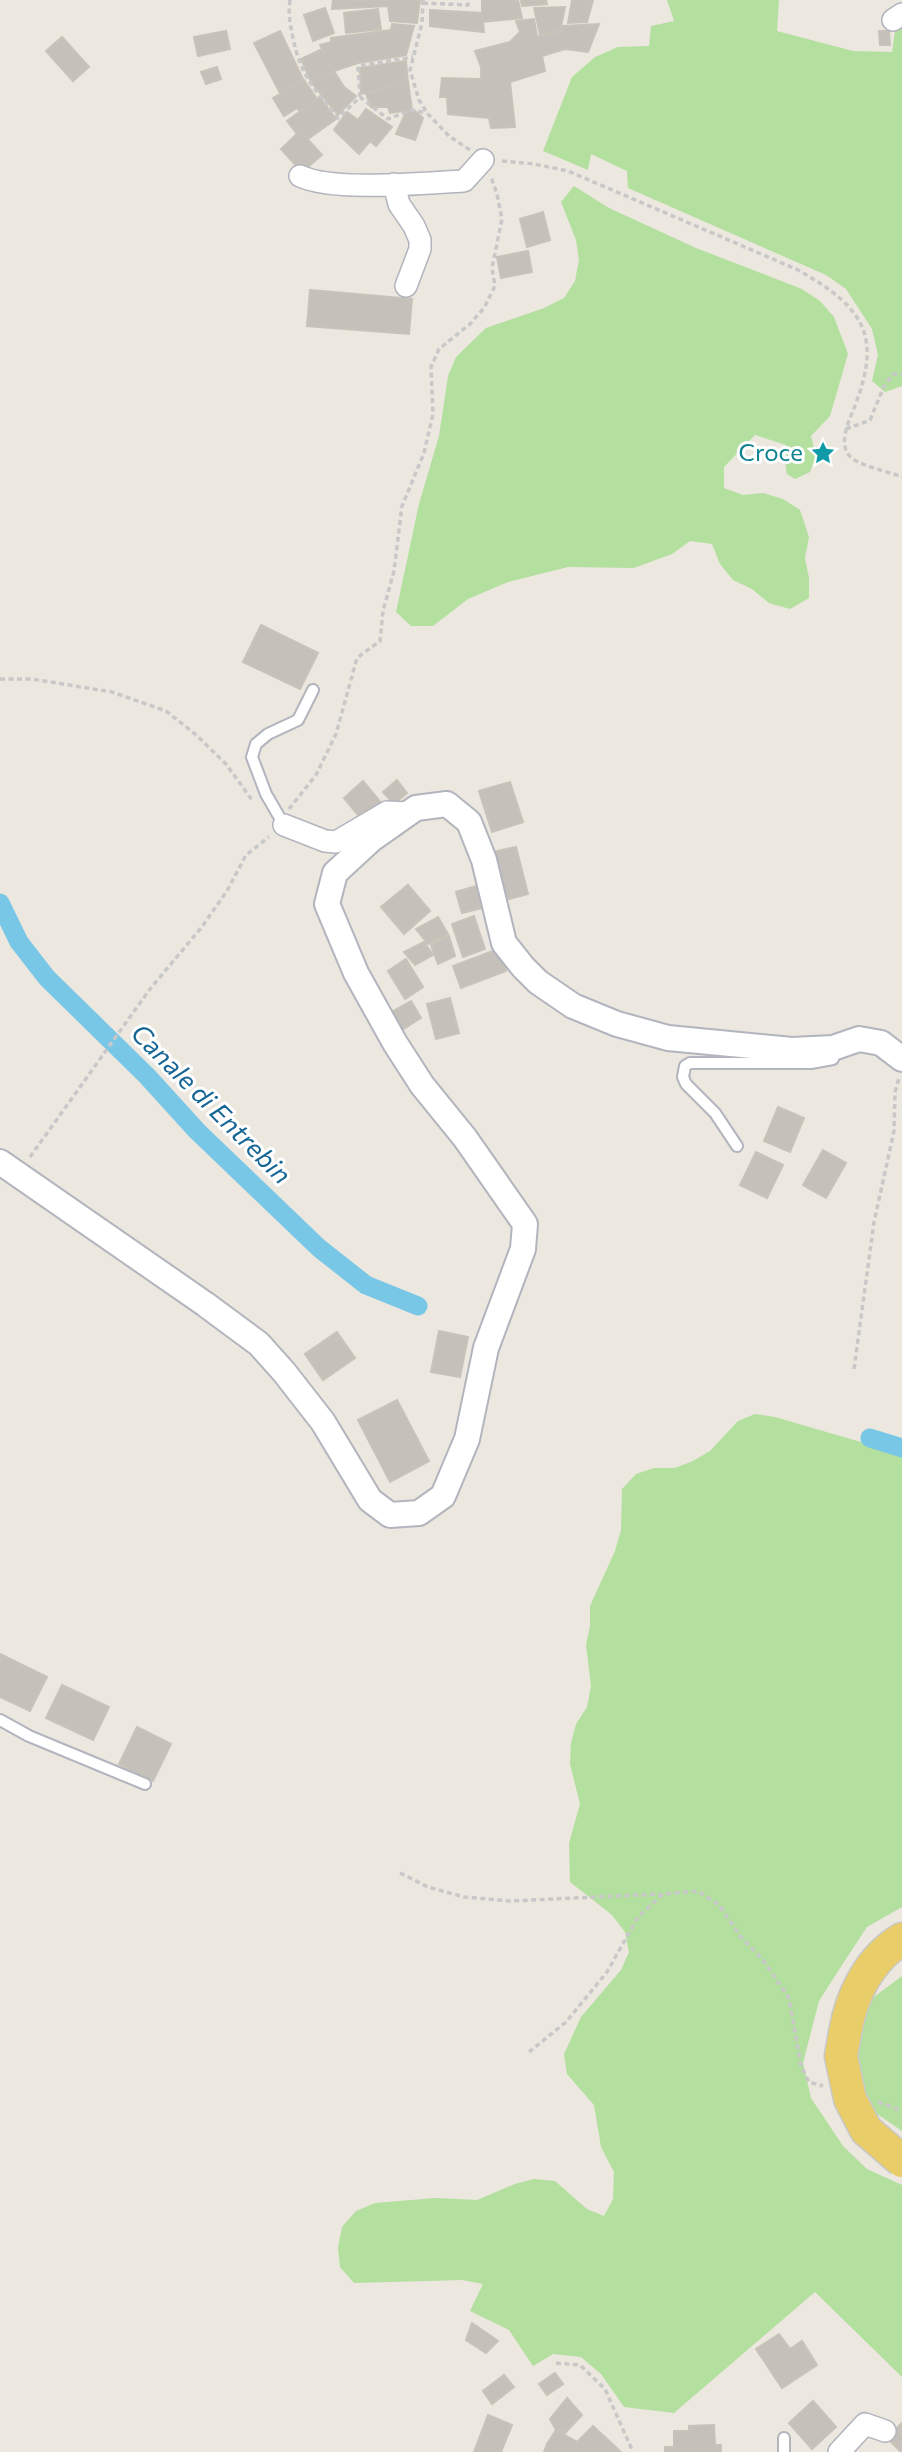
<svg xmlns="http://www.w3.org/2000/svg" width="902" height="2452" viewBox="0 0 902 2452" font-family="Commissioner,sans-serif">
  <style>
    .green { fill: #b3df9f }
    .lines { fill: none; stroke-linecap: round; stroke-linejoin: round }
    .canal { stroke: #79c7e7; stroke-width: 19 }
    .building { fill: #c5c1ba; stroke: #c8c3b8; stroke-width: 2 }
    .service-casing { stroke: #b2b4be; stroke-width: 14 }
    .minor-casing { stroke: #b2b4be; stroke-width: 24 }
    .tertiary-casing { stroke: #b2b4be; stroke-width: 28 }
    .primary-casing { stroke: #c8c8c8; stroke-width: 35 }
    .path { stroke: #c8c8c8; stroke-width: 3.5; stroke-dasharray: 5 3.5; stroke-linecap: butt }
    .service { stroke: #fff; stroke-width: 10 }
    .minor { stroke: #fff; stroke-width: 21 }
    .tertiary { stroke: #fff; stroke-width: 24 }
    .primary { stroke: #e8cd68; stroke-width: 32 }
    .primary-bridge-casing { stroke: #c8c8c8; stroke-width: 35; stroke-linecap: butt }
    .primary-bridge { stroke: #e8cd68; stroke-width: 32 }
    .labels { text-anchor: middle; stroke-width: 6; stroke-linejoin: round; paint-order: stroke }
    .culture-label { font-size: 24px; fill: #0d838f; stroke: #fff; text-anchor: end }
    .water-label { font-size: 26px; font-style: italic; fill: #166695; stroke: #fff }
  </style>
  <rect width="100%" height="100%" fill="#ece7df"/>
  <!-- green -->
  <path class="green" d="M667,0H779L777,31L853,51L892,52L895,31L902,28V386L885,392L872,381L878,355L872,329L846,289L826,275L628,188L627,171L591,154L588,170L543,151L572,77L595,57L618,47L649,46L651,26L674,21Z
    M574,186L609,208L696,248L802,289L820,301L834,317L848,354L830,416L811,436L816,456L810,472L795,479L787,474C784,463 788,456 786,445L755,435L724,467V488L743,495L763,493L783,499L800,510L809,537L805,558L809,578V598L790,609L769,603L752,589L733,580L720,564L712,544L690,541L672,554L634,568L568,567L508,582L468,599L433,626H411L396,612L419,504L439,436L448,376L456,357L486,328L544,308L564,298L575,281L579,260L576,240L561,202Z
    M755,1414L775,1417L902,1454V1907L867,1927L842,1965L819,2001L803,2063L811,2098L843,2146L867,2169L902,2185V2377L815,2292L674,2413L624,2407L601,2374L581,2357L553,2354L533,2366L509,2330L470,2311L483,2284L462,2280L354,2283L340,2267L338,2248L342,2227L356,2211L375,2203L436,2198L477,2200L515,2184L534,2179L555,2181L587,2209L604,2216L613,2199L614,2172L601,2147L594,2105L567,2074L564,2054L581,2017L621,1970L629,1952L625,1932L612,1915L570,1882L569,1843L580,1804L570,1764L571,1743L576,1724L587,1707L591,1686L586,1645L590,1626V1606L615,1551L621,1530L622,1489L636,1474L654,1468H675L693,1461L710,1451L738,1421Z
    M902,1976V2131L877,2114L857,2082L855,2043L870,2000Z"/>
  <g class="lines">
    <!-- canal -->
    <path class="canal" d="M0,903L19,942L47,978L147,1076L197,1131L319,1248L366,1285L418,1306
      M870,1438L902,1448"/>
  </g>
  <!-- building -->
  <path class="building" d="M333,0H420L417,23L390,21L388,6L332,9Z
    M482,0H518L522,18L482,22Z
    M521,0H546L547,4L522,6Z
    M572,0H593L587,22L568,23Z
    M565,7L560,31L540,34L534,8Z
    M325,8L334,33L313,41L304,15Z
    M378,9L381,29L346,33L344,13Z
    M430,10L482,13L484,32L430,26Z
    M534,19L537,36L562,33L563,26L599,24L588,52L565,49L542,56L545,71L510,82L515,127L491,128L489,118L448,114L447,97H440L442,78L481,79V67L475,51L510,42L520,32L516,21Z
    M392,24L414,26L406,55L358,63L334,71L320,45L331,42V38L391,30Z
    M226,31L230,49L198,56L194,37Z
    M280,31L303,79L280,93L254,43Z
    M879,31H889L890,45H880Z
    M62,37L89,67L73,81L46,51Z
    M322,49L334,71L311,82L301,59Z
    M406,61L408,82L361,94L360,68Z
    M217,67L221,79L206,84L201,72Z
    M334,71L344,87L356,96L338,115L311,82Z
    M304,80L317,99L300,112L297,108L284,116L273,98Z
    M408,82L412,110L390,113L388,107H371L366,94Z
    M320,97L336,119L308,139L300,131L297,134L287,121Z
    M366,109L392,127L376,146L370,141L359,154L334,130L347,112L358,120Z
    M414,110L423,118L415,140L396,134L406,112Z
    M300,131L322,155L302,172L281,149Z
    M543,212L550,240L527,247L520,219Z
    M528,251L532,272L501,278L497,257Z
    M310,290L412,299L409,334L307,326Z
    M261,625L318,653L300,689L243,662Z
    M397,780L407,793L394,804L383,792Z
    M363,781L382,804L363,821L344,798Z
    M510,782L523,822L492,832L479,791Z
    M516,847L528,894L505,900L492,852Z
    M408,885L430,911L404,934L381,907Z
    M476,886L482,908L462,913L456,892Z
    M474,916L485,949L463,957L452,924Z
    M438,917L448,934L428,944L416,929Z
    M449,936L455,956L438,964L431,945Z
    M424,942L433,955L415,965L404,952Z
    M498,949L506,971L461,988L453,966Z
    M406,959L423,987L405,999L388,971Z
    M450,998L459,1033L436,1039L427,1004Z
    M411,1001L421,1018L400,1031L390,1013Z
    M778,1107L804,1118L790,1152L764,1141Z
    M823,1150L846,1163L826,1198L803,1185Z
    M756,1152L783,1165L767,1198L740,1185Z
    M439,1331L468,1337L460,1377L431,1372Z
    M337,1332L355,1358L323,1380L305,1354Z
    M397,1400L429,1461L390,1482L358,1420Z
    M0,1654L47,1677L30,1711L0,1697Z
    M62,1685L109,1707L93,1740L46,1718Z
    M137,1727L171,1744L153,1781L119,1764Z
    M472,2323L498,2341L486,2353L466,2340Z
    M779,2334L790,2349L802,2341L817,2365L782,2388L756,2349Z
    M555,2373L563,2384L547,2395L539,2384Z
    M504,2375L514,2387L492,2404L483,2391Z
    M567,2398L582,2415L565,2433L556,2430L550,2419Z
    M813,2401L836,2427L812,2449L789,2423Z
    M488,2415L512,2425L501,2452H474Z
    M902,2423V2452H901L887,2438Z
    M714,2425L715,2445H721V2452H665V2447H674V2431H689V2426Z
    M593,2426L621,2452H579L577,2442Z
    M556,2430L577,2442L579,2452H544L547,2444Z"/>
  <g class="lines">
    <!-- service casing -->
    <g class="service-casing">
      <path id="service" d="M284,825L266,794L252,757L256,744L268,734L298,720L313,690
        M737,1146L715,1113L686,1084L683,1077L685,1066L690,1063H811L833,1059
        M0,1720L29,1736L145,1784
        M784,2452V2438"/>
    </g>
    <!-- minor casing -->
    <g class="minor-casing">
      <path id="minor" d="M893,20L902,14
        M300,176C334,192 424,183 464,181L483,160
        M394,184L399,204L414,226L420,240V249L406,286
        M284,825L325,841L336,842L387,812L408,813
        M839,2452L865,2424L885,2431"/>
    </g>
    <!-- tertiary casing -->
    <g class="tertiary-casing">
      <path id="tertiary" d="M0,1162L205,1304L259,1344L284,1372L323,1422L370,1500L390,1515L419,1513L443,1496L467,1439L486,1348L523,1249L525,1224L465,1138L422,1085L395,1043L356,973L327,904L335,873L372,839L416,808L447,804L469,822L484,860L504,943L523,967L538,982L573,1006L617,1024L668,1038L792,1050L833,1048L859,1039L881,1043L902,1059"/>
    </g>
    <!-- primary casing -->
    <g class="primary-casing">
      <path id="primary" d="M845,2033C851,1996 869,1959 902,1939"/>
    </g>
    <!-- path -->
    <path class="path" d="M290,0C288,14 290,24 293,38C300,74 315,91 338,118L360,97L388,119L412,110L427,113
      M423,0L422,23L410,70L419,100L427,113L449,136L470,150
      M423,3L468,5L469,0
      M360,97L358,66L413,57
      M502,161L534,164L568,171L796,269C870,310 883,340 850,418C846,428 841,444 848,454C856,466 888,471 902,477
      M846,429L870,420L885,384L894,374H902
      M0,679H32L112,692L166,711L195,734L226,764L252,800
      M289,809L316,775L336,734L357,658L380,641L383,611L394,571L402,506L424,453L433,414L431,367L439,349L470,324L484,308L495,286L492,268L502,219L497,194L491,177
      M30,1157L150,989L201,928L227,891L246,855L269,837
      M854,1369L874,1222L894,1131L895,1092L899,1078
      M400,1873L428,1887L464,1897L510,1901L661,1894
      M529,2052L566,2022L607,1972L638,1917L663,1894L698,1891L719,1905L740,1936L763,1960L789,1998L801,2066L809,2082L823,2086
      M878,2102L902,2111
      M556,2363L580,2365L605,2389L633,2452"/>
    <!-- service -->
    <use href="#service" class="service"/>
    <!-- minor -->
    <use href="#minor" class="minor"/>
    <!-- tertiary -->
    <use href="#tertiary" class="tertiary"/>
    <!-- primary -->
    <use href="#primary" class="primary"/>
    <!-- primary-bridge casing -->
    <g class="primary-bridge-casing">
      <path id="primary-bridge" d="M845,2033L841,2056L850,2099L866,2130L902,2161"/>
    </g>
    <!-- primary-bridge -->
    <use href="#primary-bridge" class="primary-bridge"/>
  </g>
  <!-- icons -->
  <defs>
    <g id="sight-bare" transform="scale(1.89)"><path d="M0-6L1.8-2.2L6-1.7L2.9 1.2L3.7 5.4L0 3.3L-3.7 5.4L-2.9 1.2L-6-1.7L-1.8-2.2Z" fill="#0f9aa8" stroke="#fff" stroke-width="2.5" paint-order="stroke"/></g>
  </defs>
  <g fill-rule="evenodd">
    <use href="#sight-bare" x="823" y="453"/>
  </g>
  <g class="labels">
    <!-- culture labels -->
    <g class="culture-label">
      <text x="803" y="461">Croce</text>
    </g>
    <!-- water labels -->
    <g class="water-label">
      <text transform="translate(211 1104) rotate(45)" y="9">Canale di Entrebin</text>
    </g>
  </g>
</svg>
